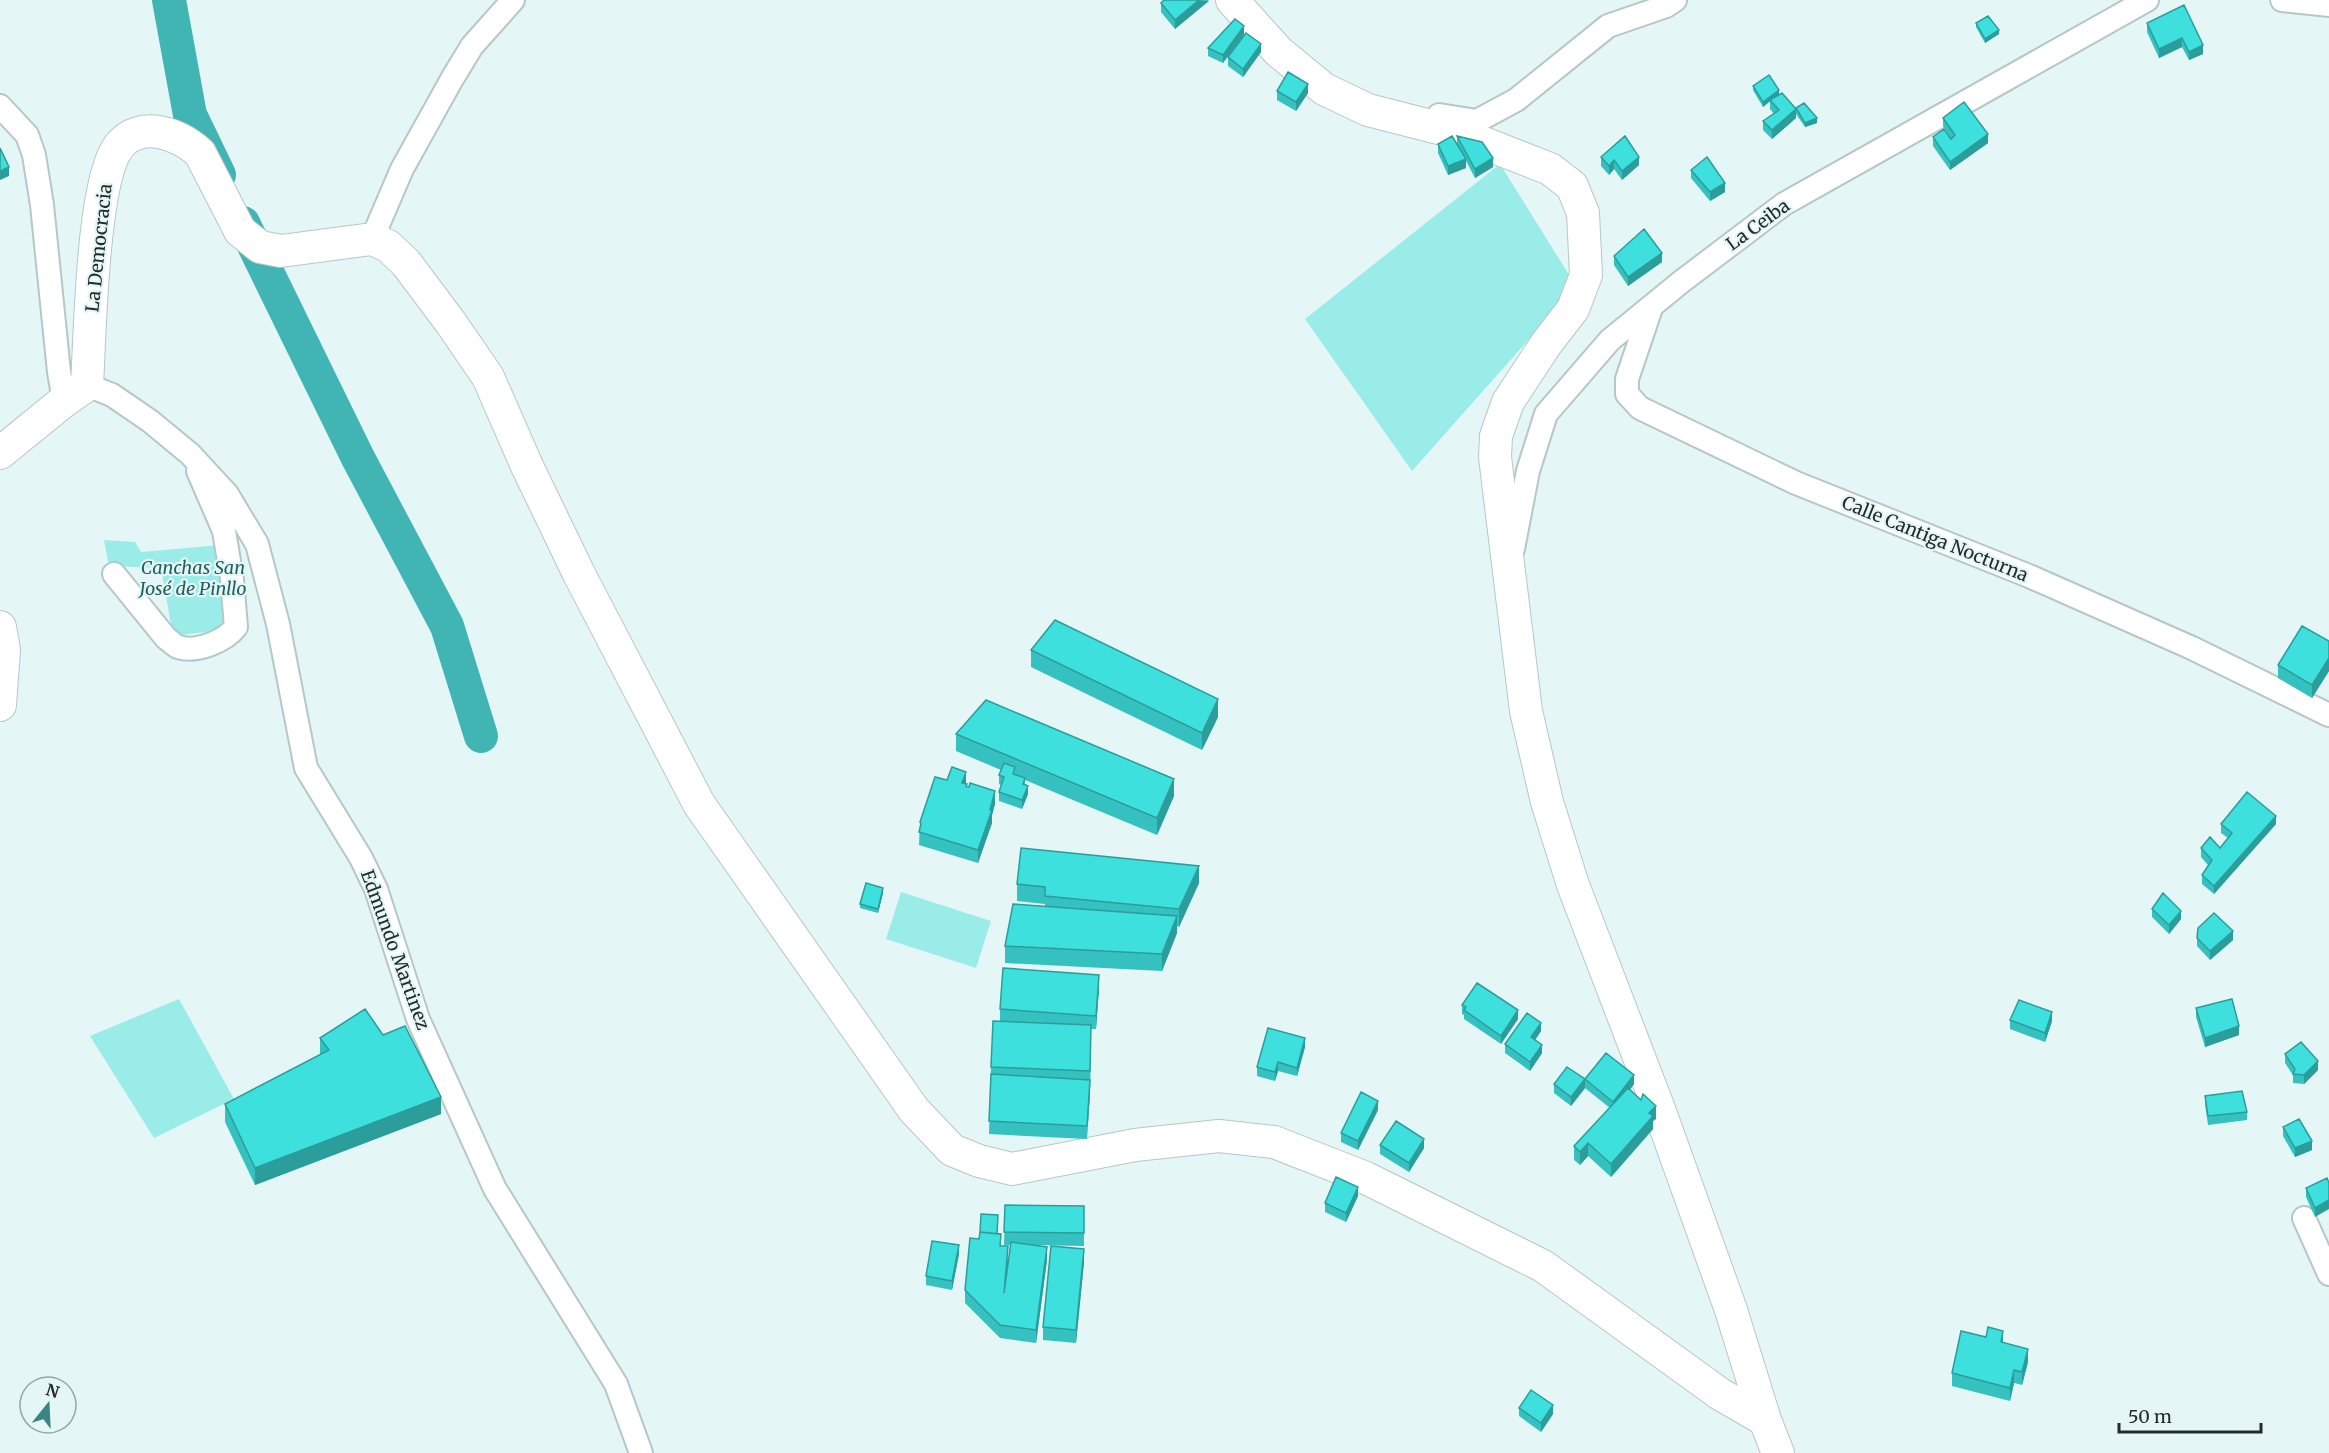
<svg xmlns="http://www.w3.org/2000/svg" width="2329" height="1453" viewBox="0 0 2329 1453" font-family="Merriweather,serif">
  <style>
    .green { fill: #9aece9 }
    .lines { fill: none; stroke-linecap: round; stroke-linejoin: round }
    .river { stroke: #40b5b3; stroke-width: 34 }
    .street-casing { stroke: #b6c7c7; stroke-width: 26 }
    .secondary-casing { stroke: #b6c7c7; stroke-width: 34 }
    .street { stroke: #fff; stroke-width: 22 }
    .secondary { stroke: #fff; stroke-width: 32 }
    .wall { fill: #35c1bf }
    .shaded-wall { fill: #2b9d9b }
    .building { fill: #3ee0de; stroke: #2b9d9b; stroke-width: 1.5 }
    .labels { text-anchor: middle; stroke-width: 4.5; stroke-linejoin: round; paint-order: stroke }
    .street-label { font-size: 18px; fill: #242b2b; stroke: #e4f6f6 }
    .park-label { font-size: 18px; font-style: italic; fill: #1f5f5e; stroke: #e4f6f6 }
  </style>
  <rect width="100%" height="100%" fill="#e4f6f6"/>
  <!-- green -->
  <path class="green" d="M1500,164L1576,286L1412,471L1305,319Z
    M104,540L135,542L141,552L220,545L231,629L173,636L161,568L109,566Z
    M901,892L991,921L976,968L886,939Z
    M179,999L234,1099L154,1138L90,1036Z"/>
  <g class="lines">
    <!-- river -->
    <path class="river" d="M169,0L190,115L219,175
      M243,223L358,458L447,626L481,736"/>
    <!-- street casing -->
    <g class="street-casing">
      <path id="street" d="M2282,0L2329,5
        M0,106L27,135L34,155L42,205L59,372L64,401
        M1439,115L1477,121L1516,100L1608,26L1666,6L1675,0
        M372,239L402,169L452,79L472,46L513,0
        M1651,308L1627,379V394L1640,408L1796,483L2029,576L2192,648L2329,715
        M87,385L112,395L150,421L190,454L227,494L257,544L278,624L306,768L361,858L376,889L418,1019L495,1189L616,1384L641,1453
        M1513,549L1528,471L1546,414L1610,340L1681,282L1784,204L2147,0
        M114,574L166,638C170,641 174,645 178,647C197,653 225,641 236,627L232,579L224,531L198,471
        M2304,1218L2329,1274"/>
    </g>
    <!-- secondary casing -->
    <g class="secondary-casing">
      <path id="secondary" d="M1232,0L1278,51L1324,89L1368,110L1458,133L1550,169L1572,186L1583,213L1586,275L1573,309L1546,344L1508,402L1496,436L1495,457L1526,711L1547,802L1573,885L1659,1109L1731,1310L1765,1420L1778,1453
        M0,453L64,401L87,385C90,337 92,180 119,146C141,119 179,134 200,153L240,231L260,247L281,251L372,239L388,246L406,263L451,323L488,377L526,464L579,574L699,804L914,1110L952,1150L979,1161L1012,1169L1135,1145L1219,1136L1274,1142L1366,1178L1543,1266L1720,1394L1765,1420
        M0,627L4,650L0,705"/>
    </g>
    <!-- street -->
    <use href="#street" class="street"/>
    <!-- secondary -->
    <use href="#secondary" class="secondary"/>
  </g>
  <!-- wall -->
  <path class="wall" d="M1209,0L1175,29L1161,12V3Z
    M2184,5L2203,54L2189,60L2182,47L2159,58L2147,32V23Z
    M1235,19L1223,63L1208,56V48Z
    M1976,23L1999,34L1985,43L1976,27Z
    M1261,52L1243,77L1228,66V57Z
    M1753,86L1779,94L1796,109L1817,123L1805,127L1796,114V118L1772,139L1763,130V121L1774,114L1770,109V101L1763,107L1753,90Z
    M1277,91L1308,93L1296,111L1277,100Z
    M1943,118L1988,143L1950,170L1933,146V137L1951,138L1943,126Z
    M1457,136L1493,167L1475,178L1466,161V168L1448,175L1438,153V144H1457Z
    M1601,157L1639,165L1622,180L1614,169L1609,175L1601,166Z
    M1691,170L1725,192L1710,201L1691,178Z
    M1614,256L1662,262L1628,286L1614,265Z
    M2329,641V671L2312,698L2278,678V665Z
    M1031,650L1218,717L1202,750L1031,667Z
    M956,734L1174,796L1157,835L1025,780V785L1028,794L1022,809L999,801V792L1001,785L999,784V775L1001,770L956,751Z
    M947,780L966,784L967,786L995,804L992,815V823L978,863L919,845L920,822Z
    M2221,824H2276L2214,894L2202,884V875L2208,865L2201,857V848H2220L2228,838L2221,833Z
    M1199,883L1179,927L1177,926V933L1162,971L1005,963V946L1045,907V904L1017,901V884Z
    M883,893L878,913L860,908V904Z
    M2152,909L2181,919L2169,934L2152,917Z
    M2197,938L2233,940L2210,960L2197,946Z
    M1099,988L1096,1029H1091L1090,1093L1087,1139L989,1134L991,1067L1000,1021V1009Z
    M1462,1005L1518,1019L1501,1044L1464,1019V1015L1462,1014Z
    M2196,1008L2239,1035L2205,1047L2196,1017Z
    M2010,1020L2052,1021L2045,1042L2010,1029Z
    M1541,1031L1535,1040L1542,1053L1530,1071L1505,1053V1044Z
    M320,1038L441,1114L255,1185L225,1122V1104L320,1055Z
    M1305,1047L1297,1076L1278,1071L1275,1081L1257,1076V1067Z
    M2285,1054L2318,1070L2304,1084L2293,1083V1075L2285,1063Z
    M1585,1079L1634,1084L1630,1090L1656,1119L1653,1121V1129L1611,1177L1588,1156L1580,1165L1574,1160V1146L1610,1108L1585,1088Z
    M1554,1084L1585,1088L1571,1106L1554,1093Z
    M2205,1096L2247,1112V1120L2208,1125L2205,1104Z
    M1378,1110L1358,1150L1341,1142V1133Z
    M2283,1127L2312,1150L2295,1157L2283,1136Z
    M1380,1145L1424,1148L1409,1172L1380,1154Z
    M2327,1178L2315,1217L2306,1197V1188Z
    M1358,1196L1346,1222L1325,1212V1203Z
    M1005,1205L1084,1206V1246L1031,1245L1047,1260L1036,1343L1000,1338L965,1303V1290L979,1239L997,1234L1001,1246L1008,1259L1007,1277L1011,1245H1004Z
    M959,1254L952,1290L926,1285V1276Z
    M1084,1262L1076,1343L1043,1340V1327Z
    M1961,1331L2003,1343L2028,1362L2022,1385L2014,1383L2010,1401L1952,1386V1373Z
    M1519,1408L1553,1414L1541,1432L1519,1416Z"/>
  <!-- shaded-wall -->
  <path class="shaded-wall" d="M1199,0L1209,1L1175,29V20Z
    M1244,26V35L1223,63V55Z
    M1999,30V34L1985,43V39Z
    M2182,38V47L2159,58V49Z
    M1261,44V52L1243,77V69Z
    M2203,45V54L2189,60V52Z
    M1308,84V93L1296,111V102Z
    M1779,90V94L1763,107V102Z
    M1796,109V118L1772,139V130Z
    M1817,118V123L1805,127V123Z
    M1988,134V143L1950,170V162Z
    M1639,157V165L1622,180V171Z
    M1493,158V167L1475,178V169Z
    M1466,159V168L1448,175V166Z
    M1614,160V169L1609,175V166Z
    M9,167V176L0,180V171Z
    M1725,183V192L1710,201V192Z
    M1662,253V262L1628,286V277Z
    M2329,658V671L2312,698V685Z
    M1218,699V717L1202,750V733Z
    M966,772V785L962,783Z
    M1174,779V796L1157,835V818Z
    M1028,786V794L1022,809V800Z
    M995,791V804L992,815V823L978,863V850Z
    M2276,816V824L2214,894V886Z
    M1199,866V883L1179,927V909Z
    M883,888V893L878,913V909Z
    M2181,911V919L2169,934V925Z
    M1177,916V933L1162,971V954Z
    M2233,931V940L2210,960V951Z
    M1099,975V988L1096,1029V1016Z
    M1518,1010V1019L1501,1044V1036Z
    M2052,1012V1021L2045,1042V1033Z
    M1541,1023V1031L1531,1046V1037Z
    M1091,1025L1090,1093L1087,1139L1090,1081Z
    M2239,1026V1035L2205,1047V1038Z
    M1305,1038V1047L1297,1076V1068Z
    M1542,1045V1053L1530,1071V1062Z
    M2318,1061V1070L2304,1084V1075Z
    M1278,1062V1071L1275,1081V1072Z
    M1634,1075V1084L1613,1110V1102Z
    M1585,1079V1088L1571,1106V1097Z
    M441,1097V1114L255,1185V1168Z
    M1378,1101V1110L1358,1150V1141Z
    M1656,1106V1119L1653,1121V1129L1611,1177V1164L1649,1113Z
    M1424,1139V1148L1409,1172V1163Z
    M2312,1141V1150L2295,1157V1148Z
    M1588,1143V1156L1580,1165V1152Z
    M1358,1187V1196L1346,1222V1213Z
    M2329,1200V1209L2315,1217V1208Z
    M959,1245V1254L952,1290V1281Z
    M1047,1247V1260L1036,1343V1330Z
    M1084,1249V1262L1076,1343V1330Z
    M2003,1331V1344L2001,1342Z
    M2028,1349V1362L2022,1385V1372Z
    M2014,1370V1383L2010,1401V1388Z
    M1553,1405V1414L1541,1432V1423Z"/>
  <!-- building -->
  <path class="building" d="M1164,0H1199L1175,20L1161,3Z
    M2184,5L2203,45L2189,52L2182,38L2159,49L2147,23Z
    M1988,16L1999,30L1985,39L1976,23Z
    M1235,19L1244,26L1223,55L1208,48Z
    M1246,33L1261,44L1243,69L1228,57Z
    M1288,72L1308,84L1296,102L1277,91Z
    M1769,75L1779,90L1763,102L1753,86Z
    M1782,93L1796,109L1772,130L1763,121L1779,110L1770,100Z
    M1964,102L1988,134L1950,162L1933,137L1944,129L1951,139L1955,135L1943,118Z
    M1804,103L1817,118L1805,123L1796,108Z
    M1452,136L1466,159L1448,166L1438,144Z
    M1457,136L1482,142L1493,158L1475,169Z
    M1625,136L1639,157L1622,171L1614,160L1609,166L1601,157Z
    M0,148L9,167L0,171Z
    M1707,157L1725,183L1710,192L1691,170Z
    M1644,229L1662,253L1628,277L1614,256Z
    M1055,620L1218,699L1202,733L1031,650Z
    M2302,626L2329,641V658L2312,685L2278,665Z
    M986,700L1174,779L1157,818L956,734Z
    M1004,763L1015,767L1013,774L1025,778L1023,784L1028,786L1022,800L999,792L1004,777L999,775Z
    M952,767L966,772L962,783L967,784L966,786L969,787L970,783L995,791L990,810H992L978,850L919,832L921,824L920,822L935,777L947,780Z
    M2247,792L2276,816L2214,886L2202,875L2212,860L2201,848L2210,837L2220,848L2232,833L2221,824Z
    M1021,848L1199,866L1179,909L1045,896V887L1017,884Z
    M866,883L883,888L878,909L860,904Z
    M2163,893L2181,911L2169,925L2152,909Z
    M1013,904L1177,916L1162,954L1005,946Z
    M2214,913L2233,931L2210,951L2197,938L2198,928Z
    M1003,968L1099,975L1096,1016L1000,1009Z
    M1477,983L1518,1010L1501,1036L1464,1010L1466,1007L1462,1005Z
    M2232,999L2239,1026L2205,1038L2196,1008Z
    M2019,1000L2052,1012L2045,1033L2010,1020Z
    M365,1009L383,1035L405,1026L441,1097L255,1168L225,1104L329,1050L320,1038Z
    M1527,1013L1541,1023L1531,1037L1542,1045L1530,1062L1505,1044Z
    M993,1021L1091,1025L1090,1071L991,1067Z
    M1268,1028L1305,1038L1297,1068L1278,1062L1275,1072L1257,1067Z
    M2301,1042L2318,1061L2304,1075L2293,1074L2295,1069L2285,1054Z
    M1606,1053L1634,1075L1613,1102L1585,1079Z
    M1567,1067L1585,1079L1571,1097L1554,1084Z
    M991,1074L1090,1080L1087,1126L989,1121Z
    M1628,1088L1641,1100L1643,1094L1656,1106L1649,1113L1653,1116L1611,1164L1588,1143L1580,1152L1574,1146Z
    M2242,1091L2247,1112L2208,1116L2205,1096Z
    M1361,1092L1378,1101L1358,1141L1341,1133Z
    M2299,1119L2312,1141L2295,1148L2283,1127Z
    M1396,1121L1424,1139L1409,1163L1380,1145Z
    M1336,1177L1358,1187L1346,1213L1325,1203Z
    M2327,1178L2329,1183V1200L2315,1208L2306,1188Z
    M1005,1205L1084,1206V1233L1004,1232Z
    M981,1214L998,1215L997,1234L980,1232Z
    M980,1232L1001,1234L1000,1246H1008L1004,1293L1011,1242L1047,1247L1036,1330L1000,1325L965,1290L970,1238L979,1239Z
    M932,1241L959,1245L952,1281L926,1276Z
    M1051,1246L1084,1249L1076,1330L1043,1327Z
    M1988,1327L2003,1331L2001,1342L2028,1349L2022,1372L2014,1370L2010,1388L1952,1373L1961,1331L1986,1337Z
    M1531,1390L1553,1405L1541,1423L1519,1408Z"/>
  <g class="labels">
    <!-- street labels -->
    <g class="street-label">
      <text transform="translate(1758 225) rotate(-36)" y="6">La Ceiba</text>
      <text transform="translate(99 248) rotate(-84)" y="6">La Democracia</text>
      <text transform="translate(1935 539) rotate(22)" y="6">Calle Cantiga Nocturna</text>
      <text transform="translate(395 950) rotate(70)" y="6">Edmundo Martinez</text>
    </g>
    <!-- park labels -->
    <g class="park-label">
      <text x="193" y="574">Canchas San<tspan x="193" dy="21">José de Pinllo</tspan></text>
    </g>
  </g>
  <!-- north arrow -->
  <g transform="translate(48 1405) rotate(18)"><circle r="28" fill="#e4f6f6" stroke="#97a5a5" stroke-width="1.5"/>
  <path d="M0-4.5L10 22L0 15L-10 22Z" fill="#3c8483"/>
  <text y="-9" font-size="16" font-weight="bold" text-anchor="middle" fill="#242b2b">N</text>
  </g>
  <!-- scale -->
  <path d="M2119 1423v9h142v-9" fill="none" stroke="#242b2b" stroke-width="3"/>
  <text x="2128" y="1423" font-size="18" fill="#242b2b" stroke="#e4f6f6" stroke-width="4.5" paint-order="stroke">50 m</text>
</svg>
